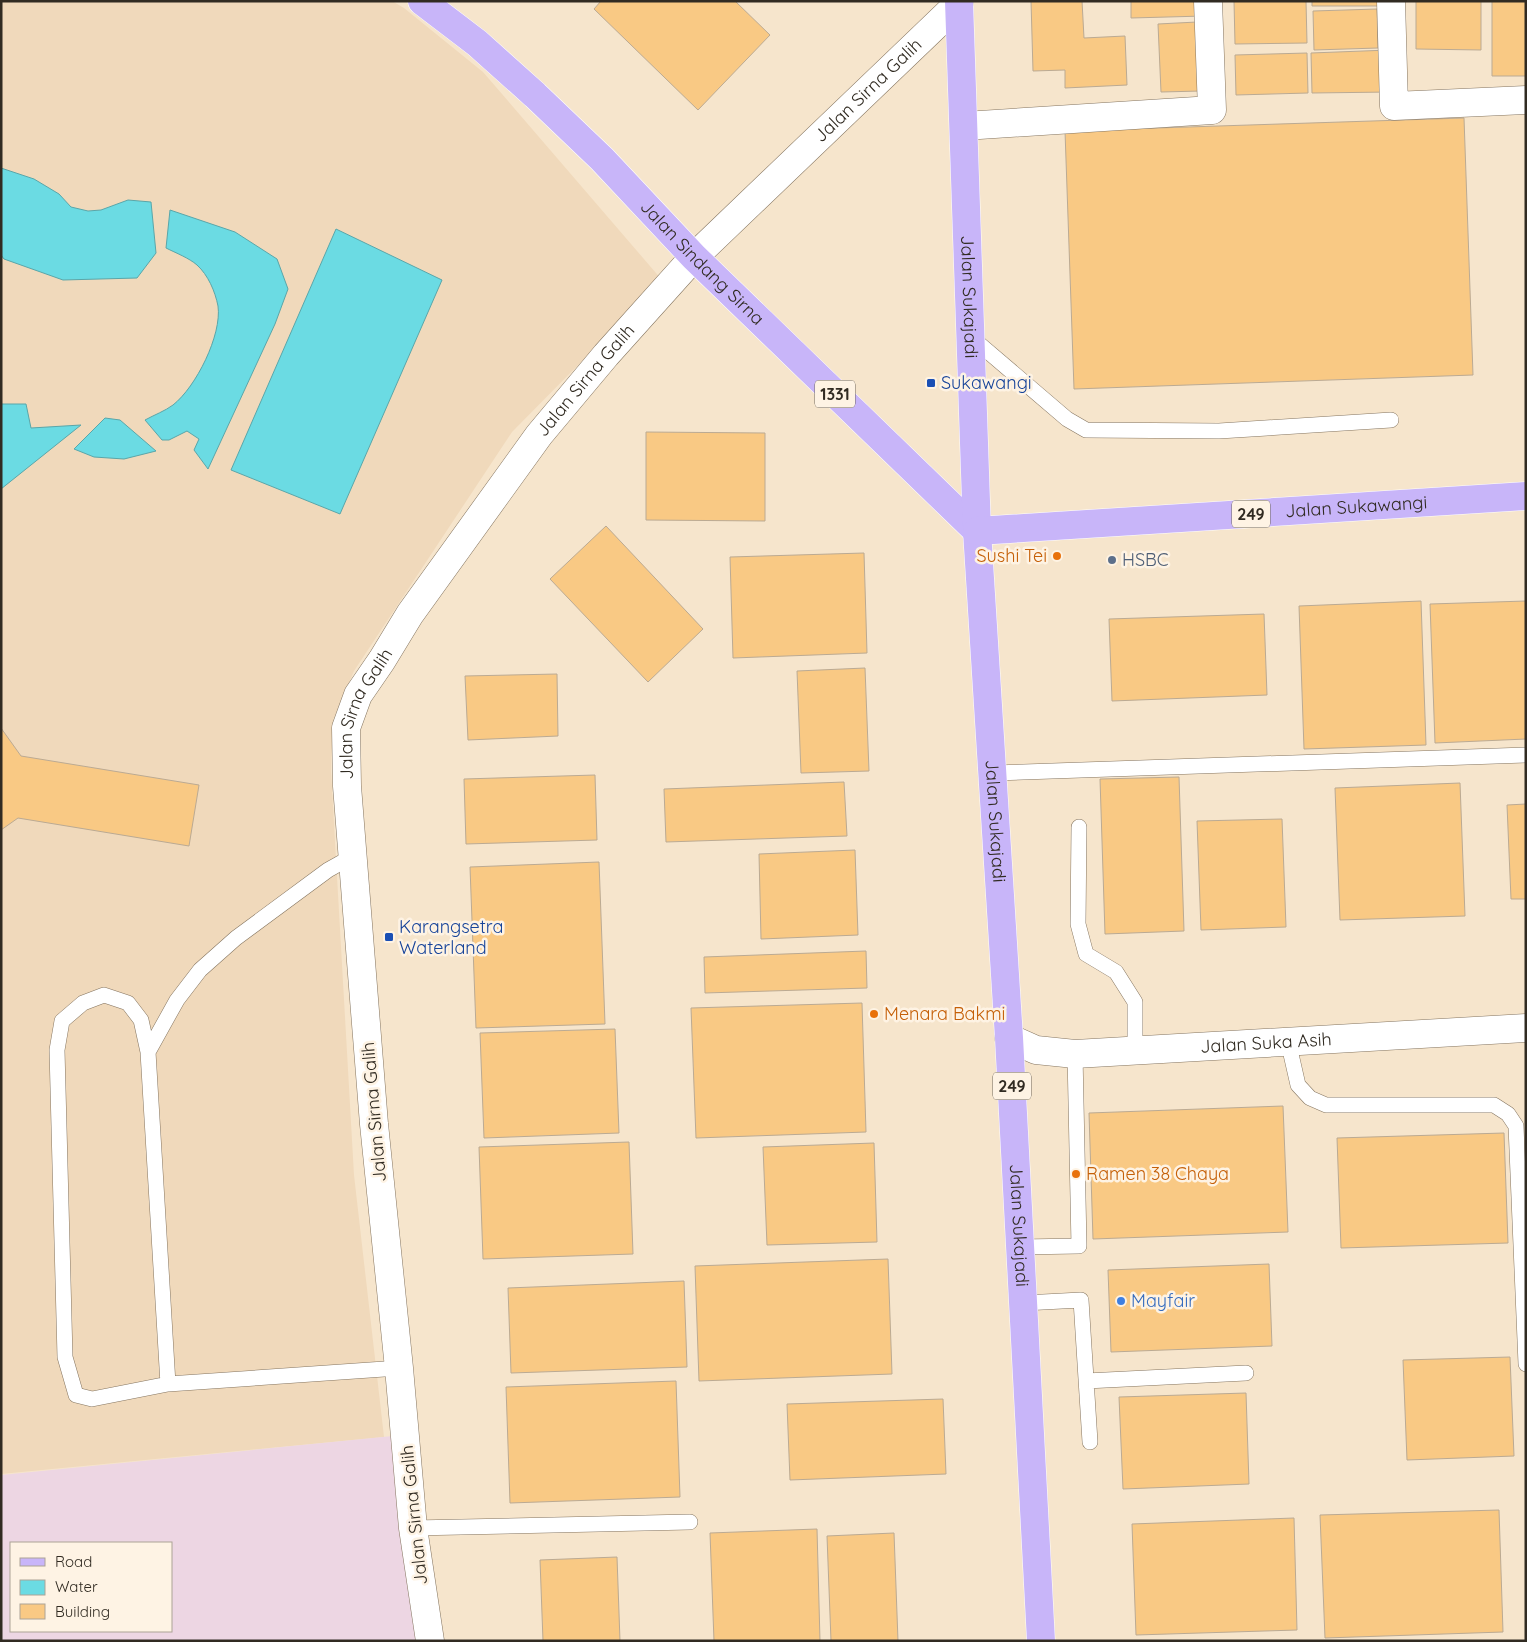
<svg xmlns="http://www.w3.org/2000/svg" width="1527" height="1642" viewBox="0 0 1527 1642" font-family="Quicksand,sans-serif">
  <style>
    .built { fill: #f0d9bb }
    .industrial { fill: #edd6e3; fill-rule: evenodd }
    .water { fill: #6bdbe3; stroke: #5aa6a9 }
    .building { fill: #f9c984; stroke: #bbaa93 }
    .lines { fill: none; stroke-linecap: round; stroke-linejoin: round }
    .service-casing { stroke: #857560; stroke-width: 16 }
    .minor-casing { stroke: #857560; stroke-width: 29 }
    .tertiary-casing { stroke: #857560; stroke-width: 29 }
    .primary-casing { stroke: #fff; stroke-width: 29 }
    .service { stroke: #fff; stroke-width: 15 }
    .minor { stroke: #fff; stroke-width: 28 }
    .tertiary { stroke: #fff; stroke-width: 28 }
    .primary { stroke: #c8b5f9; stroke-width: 28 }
    .transit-dot { fill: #1a4fb4; stroke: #fef3e4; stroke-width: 2 }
    .food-dot { fill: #e8710a; stroke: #fef3e4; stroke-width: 2 }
    .service-dot { fill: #5c6f8a; stroke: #fef3e4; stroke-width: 2 }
    .shop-dot { fill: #3f7fe0; stroke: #fef3e4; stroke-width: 2 }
    .labels { text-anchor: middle; stroke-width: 5; stroke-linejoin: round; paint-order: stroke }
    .shield { fill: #fef3e4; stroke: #6e675c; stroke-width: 1 }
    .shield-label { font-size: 16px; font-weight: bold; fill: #312b22 }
    .street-label { font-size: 18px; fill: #312b22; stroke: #fef3e4 }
    .transit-label { font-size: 18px; fill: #164399; stroke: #fef3e4; text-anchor: start }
    .food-label { font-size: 18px; fill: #c56008; stroke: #fef3e4; text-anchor: start }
    .service-label { font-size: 18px; fill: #4e5e75; stroke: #fef3e4; text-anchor: start }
    .shop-label { font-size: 18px; fill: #366cbe; stroke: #fef3e4; text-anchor: start }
  </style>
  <rect width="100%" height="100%" fill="#f6e5cc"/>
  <!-- built -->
  <path class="built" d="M1,1H392L404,8L483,72L662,280L512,432L354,671L333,720L331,771L354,1175L384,1437L1,1474Z"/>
  <!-- industrial -->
  <path class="industrial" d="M403,1435L430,1641H1V1475ZM11,1543H171V1631H11Z"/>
  <!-- water -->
  <path class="water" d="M1,168L34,179L59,194L71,207L88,211L101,210L128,200L151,202L156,253L137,278L63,280L4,259L1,255Z
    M170,210L235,232L277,259L288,289L275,324L208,469L194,450L199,439L187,431L169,440H162L145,420C154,415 165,411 173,405C196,387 222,335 218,306C215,291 208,275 197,265C189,258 176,253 166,248Z
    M336,229L442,280L340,514L231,470Z
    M1,404H26L31,428L81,425L1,489Z
    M105,418L120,420L156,451L124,459L94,457L74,449Z"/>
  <!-- building -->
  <path class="building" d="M601,1H735L770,35L698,110L594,9Z
    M1031,1H1082L1084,38L1125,36L1127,85L1065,88V70L1033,71Z
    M1131,1H1203L1204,16L1131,18Z
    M1234,1H1306L1307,43L1235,44Z
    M1312,1H1384V6H1312Z
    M1416,1H1481V50L1416,49Z
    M1492,1H1526V76H1492Z
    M1377,9L1378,48L1314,50L1313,11Z
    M1197,22L1201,91L1161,92L1158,24Z
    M1389,50L1390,92L1312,93L1311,53Z
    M1307,53L1308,93L1236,95L1235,55Z
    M1464,118L1473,375L1074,389L1065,131Z
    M646,432L765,433V521L646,520Z
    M606,526L703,629L648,682L550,579Z
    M864,553L867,653L733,658L730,557Z
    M1421,601L1426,745L1304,749L1299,606Z
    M1526,601V739L1435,743L1430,604Z
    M1264,614L1267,695L1112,701L1109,619Z
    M865,668L869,771L801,773L797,671Z
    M557,674L558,736L468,740L465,676Z
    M1,728L21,756L199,785L189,846L18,818L1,830Z
    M595,775L597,840L466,844L464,779Z
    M1179,777L1184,931L1105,934L1100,779Z
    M844,782L847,836L666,842L664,789Z
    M1460,783L1465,916L1340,920L1335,788Z
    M1526,804V899H1511L1507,805Z
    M1282,819L1286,927L1201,930L1197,821Z
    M855,850L858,935L761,939L759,854Z
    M599,862L605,1024L476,1028L470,867Z
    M866,951L867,988L705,993L704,957Z
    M862,1003L866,1132L696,1138L691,1008Z
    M615,1029L619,1133L484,1138L480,1033Z
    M1283,1106L1288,1232L1093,1239L1089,1113Z
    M1504,1133L1508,1243L1341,1248L1337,1138Z
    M629,1142L633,1254L483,1259L479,1147Z
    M874,1143L877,1242L767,1245L763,1147Z
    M888,1259L892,1374L699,1381L695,1266Z
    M1269,1264L1272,1346L1111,1352L1108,1270Z
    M684,1281L687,1367L511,1373L508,1288Z
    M1510,1357L1514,1456L1407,1460L1403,1360Z
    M676,1381L680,1497L510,1503L506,1387Z
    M1246,1393L1249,1484L1123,1489L1119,1397Z
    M943,1399L946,1474L790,1480L787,1404Z
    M1499,1510L1503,1632L1325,1638L1320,1515Z
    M1294,1518L1297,1630L1136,1635L1132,1524Z
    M817,1529L820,1641H714L710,1533Z
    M894,1533L898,1641H831L827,1536Z
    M617,1557L620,1641H543L540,1560Z"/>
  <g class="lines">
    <!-- service casing -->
    <g class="service-casing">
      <path id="service" d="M971,337L1067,419L1086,430L1219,431L1391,420
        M993,773L1526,755
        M1079,827L1078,924L1086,954L1116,972L1135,1002V1049
        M1288,1041L1298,1085L1310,1098L1326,1105H1494L1508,1114L1516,1126L1526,1364
        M148,1052L177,1000L200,970L236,938L328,870L353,856
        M1021,1247L1079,1246L1075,1054
        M1024,1303L1081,1300L1090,1442
        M1086,1381L1246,1373
        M168,1384L148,1052L141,1020L128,1003L104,995L83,1003L62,1021L57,1050L65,1357L76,1395L92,1399L168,1384L399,1368
        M413,1528L690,1522"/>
    </g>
    <!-- minor casing -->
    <g class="minor-casing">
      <g id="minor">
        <path d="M1391,1L1394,106L1526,100"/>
        <path d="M964,126L1212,110L1208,1"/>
        <path id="s1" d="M430,1641L413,1528L399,1368L374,1124L347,786L346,728L358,695L382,660L410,614L539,435L606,355L694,257"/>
      </g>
    </g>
    <!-- tertiary casing -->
    <g class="tertiary-casing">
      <g id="tertiary">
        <path id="s2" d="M694,257L959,3"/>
        <path id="s3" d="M1009,1038L1036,1050L1075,1054L1526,1028"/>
      </g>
    </g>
    <!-- primary casing -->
    <g class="primary-casing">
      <g id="primary">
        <path id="s4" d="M422,1L477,43L535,95L602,159L694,257L977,531"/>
        <path id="s5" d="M959,1L977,531L1009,1038L1041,1641"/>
        <path id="s6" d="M977,531L1526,496"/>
      </g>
    </g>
    <!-- service -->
    <use href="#service" class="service"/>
    <!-- minor -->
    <use href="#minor" class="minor"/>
    <!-- tertiary -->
    <use href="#tertiary" class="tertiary"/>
    <!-- primary -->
    <use href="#primary" class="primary"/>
  </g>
  <!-- markers -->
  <g class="transit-dot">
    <rect x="926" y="378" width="10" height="10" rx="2.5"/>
    <rect x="384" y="932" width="10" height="10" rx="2.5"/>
  </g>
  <g class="food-dot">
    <circle cx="1057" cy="556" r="5"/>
    <circle cx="874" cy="1014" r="5"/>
    <circle cx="1076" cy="1174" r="5"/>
  </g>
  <circle class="service-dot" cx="1112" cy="560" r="5"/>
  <circle class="shop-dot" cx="1121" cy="1301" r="5"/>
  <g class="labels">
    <!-- shield labels -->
    <g class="shield">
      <rect x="815" y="380.5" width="40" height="27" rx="4"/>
      <rect x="1232" y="500.5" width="38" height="27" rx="4"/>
      <rect x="993" y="1072.5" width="38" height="27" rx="4"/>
    </g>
    <g class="shield-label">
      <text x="835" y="400">1331</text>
      <text x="1251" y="520">249</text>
      <text x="1012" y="1092">249</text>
    </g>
    <!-- street labels -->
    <g class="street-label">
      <text dy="6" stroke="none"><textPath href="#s2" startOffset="241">Jalan Sirna Galih</textPath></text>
      <text dy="6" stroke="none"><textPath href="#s4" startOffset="384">Jalan Sindang Sirna</textPath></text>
      <text dy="6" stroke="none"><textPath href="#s5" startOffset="296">Jalan Sukajadi</textPath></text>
      <text dy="6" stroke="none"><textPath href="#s1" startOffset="1341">Jalan Sirna Galih</textPath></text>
      <text dy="6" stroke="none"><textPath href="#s6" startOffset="380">Jalan Sukawangi</textPath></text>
      <text dy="6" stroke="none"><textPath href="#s1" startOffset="936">Jalan Sirna Galih</textPath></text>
      <text dy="6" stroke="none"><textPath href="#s5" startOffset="821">Jalan Sukajadi</textPath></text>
      <text dy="6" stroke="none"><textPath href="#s3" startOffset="260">Jalan Suka Asih</textPath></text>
      <text transform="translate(374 1112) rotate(-95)" y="6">Jalan Sirna Galih</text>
      <text dy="6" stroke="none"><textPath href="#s5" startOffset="1226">Jalan Sukajadi</textPath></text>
      <text transform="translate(414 1515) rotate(-96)" y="6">Jalan Sirna Galih</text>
    </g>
    <!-- transit labels -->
    <g class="transit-label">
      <text x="941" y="389">Sukawangi</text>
      <text x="399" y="933">Karangsetra<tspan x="399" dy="21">Waterland</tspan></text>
    </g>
    <!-- food labels -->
    <g class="food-label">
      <text x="1047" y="562" text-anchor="end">Sushi Tei</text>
      <text x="884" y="1020">Menara Bakmi</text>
      <text x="1086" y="1180">Ramen 38 Chaya</text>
    </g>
    <!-- service labels -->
    <g class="service-label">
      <text x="1122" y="566">HSBC</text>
    </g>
    <!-- shop labels -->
    <g class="shop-label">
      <text x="1131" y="1307">Mayfair</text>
    </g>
  </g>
  <!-- border -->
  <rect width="1527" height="1642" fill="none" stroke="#312b22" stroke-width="5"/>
  <!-- legend -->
  <rect x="10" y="1542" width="162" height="90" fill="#fef3e4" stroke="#aca396"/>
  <rect x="20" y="1558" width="25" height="8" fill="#c8b5f9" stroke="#aca396"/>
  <text x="55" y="1567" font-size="15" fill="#312b22">Road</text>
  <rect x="20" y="1580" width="25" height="15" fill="#6bdbe3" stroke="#aca396"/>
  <text x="55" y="1592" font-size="15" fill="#312b22">Water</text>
  <rect x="20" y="1604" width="25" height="15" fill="#f9c984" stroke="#aca396"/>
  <text x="55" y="1617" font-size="15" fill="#312b22">Building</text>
</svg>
